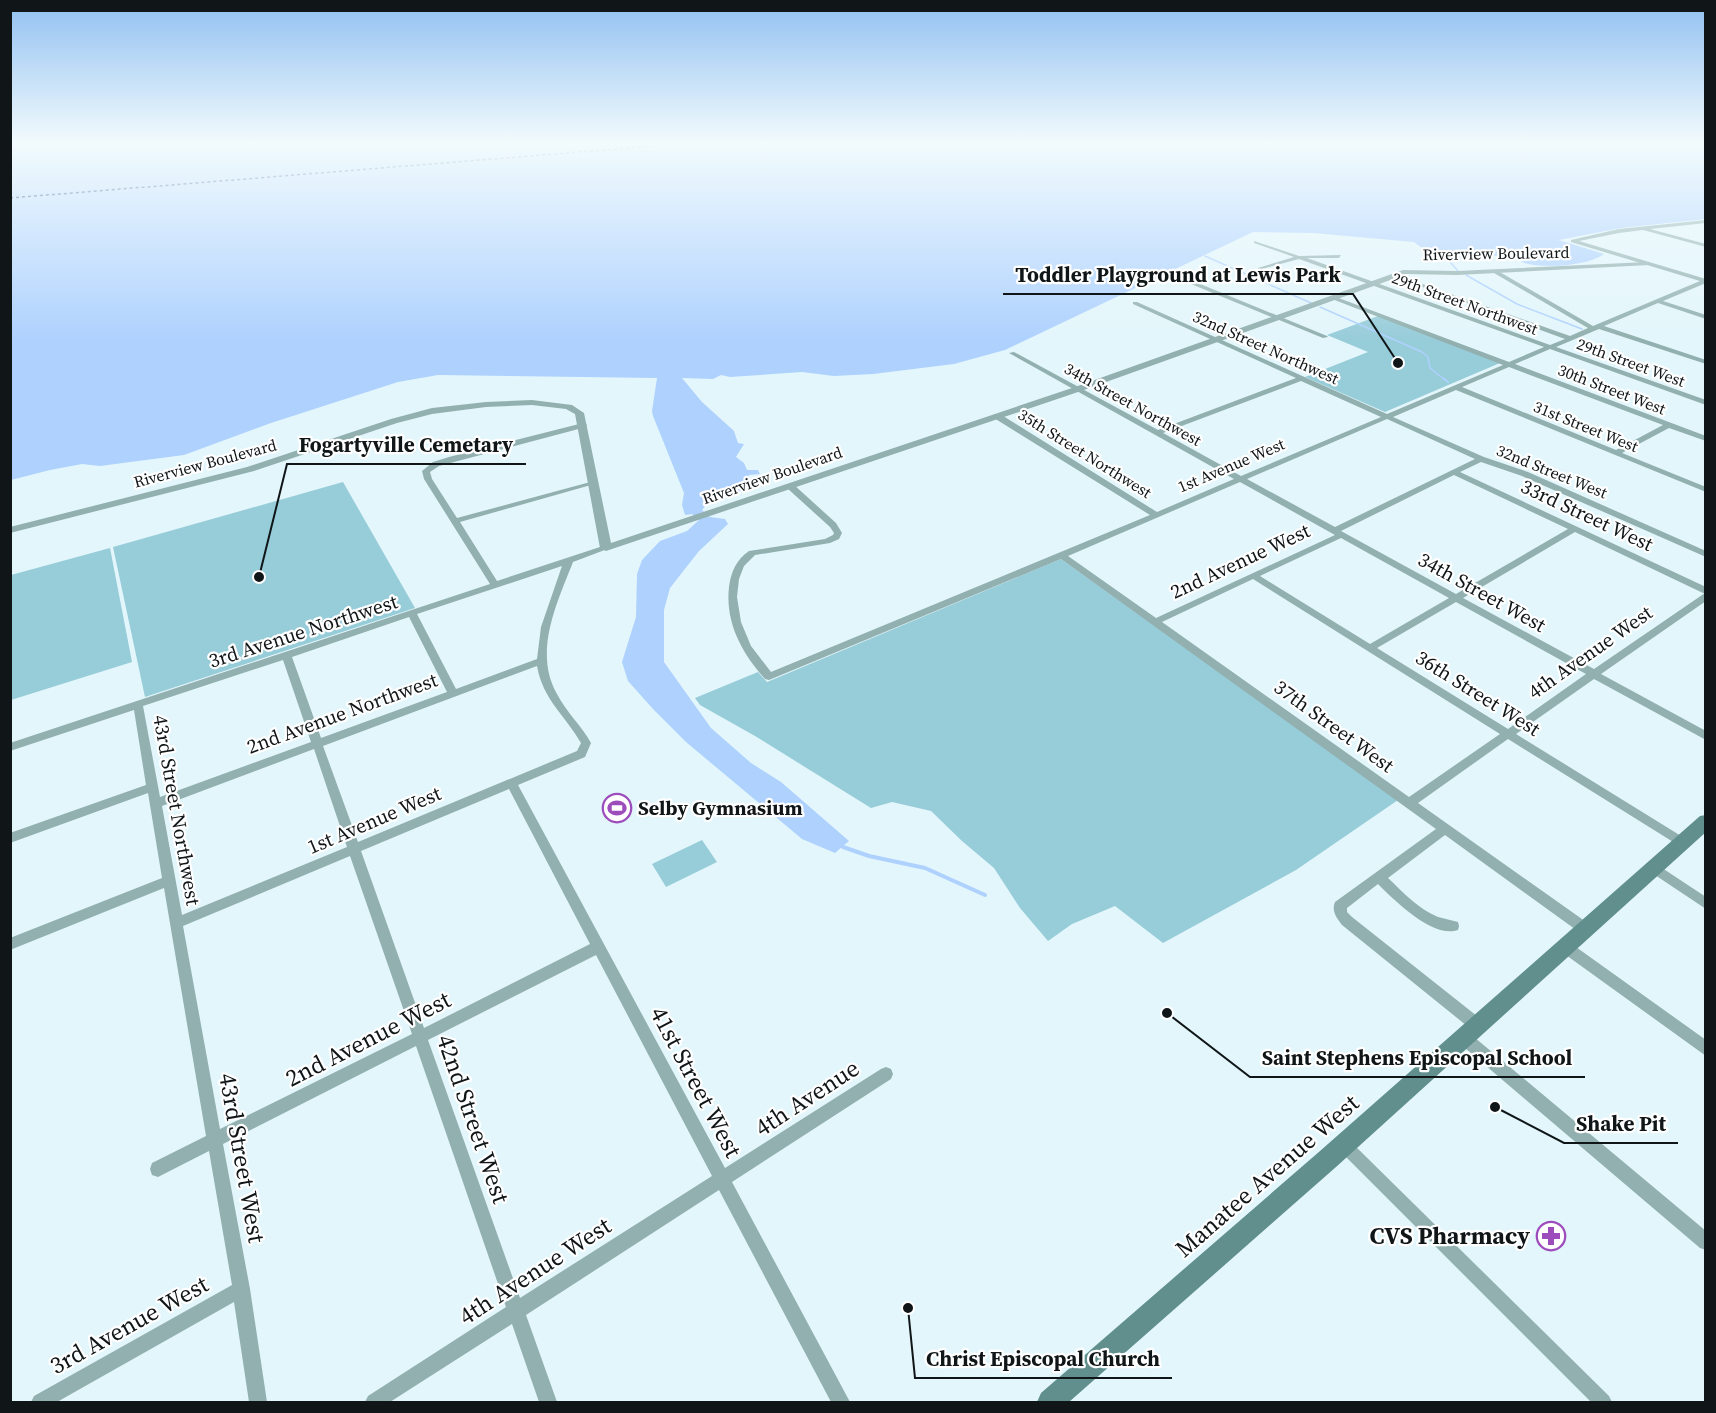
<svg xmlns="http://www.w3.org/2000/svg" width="1716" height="1413" viewBox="0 0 1716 1413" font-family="'Source Serif 4',serif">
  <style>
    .green { fill: #97ccd9 }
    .water { fill: #aed1fe }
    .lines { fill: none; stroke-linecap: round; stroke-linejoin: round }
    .stream-far2 { stroke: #aed1fe; stroke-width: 1.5 }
    .stream-far1 { stroke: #aed1fe; stroke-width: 2 }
    .stream { stroke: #aed1fe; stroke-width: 4 }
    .ferry { stroke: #003064; stroke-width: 1.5; stroke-dasharray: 3 3; stroke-linecap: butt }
    .minor { fill: #92b0af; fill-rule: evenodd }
    .tertiary { fill: #92b0af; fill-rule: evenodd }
    .secondary { fill: #618f8e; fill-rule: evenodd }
    .labels { text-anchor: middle; stroke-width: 4.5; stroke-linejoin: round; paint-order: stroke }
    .far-street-label { font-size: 16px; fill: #101618; stroke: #fff }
    .street-label { font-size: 20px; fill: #101618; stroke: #fff }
    .poi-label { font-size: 20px; font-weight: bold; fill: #101618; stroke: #fff; text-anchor: start }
    .near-street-label { font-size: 24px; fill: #101618; stroke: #fff }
    .near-poi-label { font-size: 24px; font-weight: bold; fill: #101618; stroke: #fff; text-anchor: end }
    .leader { fill: none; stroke: #101618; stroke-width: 2 }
    .callout-dot { fill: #101618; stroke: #fff; stroke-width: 2 }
    .callout-label { font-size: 21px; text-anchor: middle; font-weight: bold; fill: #101618; stroke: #fff; stroke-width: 4.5; stroke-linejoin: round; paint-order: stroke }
  </style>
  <rect width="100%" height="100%" fill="#e3f6fb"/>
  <!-- green -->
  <path class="green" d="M1378,316L1500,363L1385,412L1305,377L1368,352L1327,335Z
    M343,482L415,608L145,697L113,547Z
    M110,548L132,662L11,700V575Z
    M1061,559L1398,800L1296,870L1163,943L1115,906L1072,924L1048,941L1020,908L994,868L962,841L931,811L892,802L871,808L755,736L700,705L695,698L758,672L767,682Z
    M702,840L717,862L666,887L652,864Z"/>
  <!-- water -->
  <path class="water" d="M10,143H1705L1706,219L1621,228L1559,240L1604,254C1587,266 1549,268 1528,264C1522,263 1517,257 1511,257C1480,252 1440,265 1414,242L1313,233L1253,232L1005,350L954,364L873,374L834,376L802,372L730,377L721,375L713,379L682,378L702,402L734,431L738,443L744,444L736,457L744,463L747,470H758L760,474L749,475L744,490L709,502L702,510L710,517L725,519L728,524L699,551L670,588L664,610V662L711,728L751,763L781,782L849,841L835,853L802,839L686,742L653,709L628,681L622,662L636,617L637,574L642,560L660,541L687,531L699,520L692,514L685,515L682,505L684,493L653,416L652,411L657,378L438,375L398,382L271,423L184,455L100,466L82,464L50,470L11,480Z"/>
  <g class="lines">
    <!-- stream-far2 -->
    <path class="stream-far2" d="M1442,253L1458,271
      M1205,256L1311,303
      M1466,275L1517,304L1582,329
      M1320,307L1422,352L1428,357L1430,368L1445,380"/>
    <!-- stream-far1 -->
    <path class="stream-far1" d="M1443,378L1448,382"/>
    <!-- stream -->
    <path class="stream" d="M843,847L869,856L925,868L985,895"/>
    <!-- ferry -->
    <path class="ferry" d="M10,198L691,143"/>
    <!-- minor -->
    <path class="minor" d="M1706,220V223L1650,229L1706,244V247L1643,230L1619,233L1579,241L1706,279V283L1663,301L1706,315V319L1658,303L1604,326L1706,360V364L1599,329L1556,347L1706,400V405L1550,349L1515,364L1706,436V441L1669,428L1622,453L1706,487V492L1456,390L1393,417L1484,457L1528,472L1706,551V557L1522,476L1481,462L1460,472L1706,587V601L1601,674L1706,731V740L1594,679L1516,734L1686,839L1688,842L1686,845L1682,847L1678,845L1508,739L1418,803L1589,924L1591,928L1589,932L1584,934L1579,932L1445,835L1388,878C1403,892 1418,909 1438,917C1445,919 1451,920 1458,922L1459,926L1458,930C1433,939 1394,900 1378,884L1347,908V912L1352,917L1482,1020L1484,1025L1482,1030L1477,1032L1472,1030L1342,925C1337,918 1331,911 1335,902L1436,829L1061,559L769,680L765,679C742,653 725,623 729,587C731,572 736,560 749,551L825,539L833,535L834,533L830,527L787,488V484H793L836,523L842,533L839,539L830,543L755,555L744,566L739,579L737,597L741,622L751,646L771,672L1150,515L994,418V414H1000L1157,512L1234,479L1009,353L1014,352L1158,430L1296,378L1133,304V302H1137L1387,414L1503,365L1332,299V297H1336L1509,362L1544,347L1299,259L1258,270V268L1294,257L1254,243V241L1299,256L1341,255L1339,258H1307L1550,345L1565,339L1392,276L1397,275L1570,336L1588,328L1494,273V271H1498L1593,326L1700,281L1571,242V240L1619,229ZM1509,367L1663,425L1616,450L1462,387ZM1301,381L1381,417L1241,476L1163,433ZM1387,419L1475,459L1335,527L1247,479ZM1454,475L1568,529L1456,594L1341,531ZM1240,482L1335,535L1156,618L1068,556ZM1575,532L1703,593H1705L1594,669L1463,598ZM1341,538L1449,598L1370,644L1260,576ZM1253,579L1500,734L1409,797L1162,622ZM1456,602L1586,674L1508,729L1377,648Z
      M1193,281L1327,336L1328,337L1323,338L1191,284L1190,283Z
      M583,423L587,425L586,427L439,466L430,472L432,479L457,518L594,481L598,483L460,522L497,581L603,546H609L610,548L573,562C557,603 533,652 557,694C566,712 582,726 591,743L585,757L518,785L725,1168L881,1069L886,1067L891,1069L893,1074L891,1079L732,1182L850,1402H831L719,1190L526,1315L557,1402H539L512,1324L390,1402H365L368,1396L506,1307L416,1046L223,1144L250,1289L267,1402H249L234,1302L57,1402H31L34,1396L232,1285L209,1151L158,1177L152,1175L150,1169L152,1163L206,1136L164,888L10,950V938L162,878L148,793L10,843V833L146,785L134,710L10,751V743L490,584L424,479L422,471L433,462L449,457ZM562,566L541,627L537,659L456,689L417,614ZM409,617L447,692L321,738L292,657ZM283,660L311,742L160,797L143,706ZM537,666C543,700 565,715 581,743L577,751L358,842L323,746ZM314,749L347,847L182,915L162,806ZM509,789L590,944L424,1028L361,851ZM350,856L412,1034L220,1129L183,926ZM596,955L712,1176L520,1298L428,1040Z
      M1653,862L1706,897V909L1649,871L1647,867L1649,863Z
      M1564,940L1569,942L1706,1040V1056L1559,950L1557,946L1559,942Z
      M1463,1030L1468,1032L1706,1231V1250L1700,1248L1458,1042L1456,1037L1458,1032Z
      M1344,1137L1349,1140L1609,1396L1612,1402H1591L1339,1150L1336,1145L1339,1140Z"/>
    <!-- tertiary -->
    <path class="tertiary" d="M1647,262L1651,264L1649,265L1457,275L1407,274L1081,391L606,551L600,548L575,414L566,409L532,405L486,407L432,414L397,423L254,471L10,533V527L247,467L391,419L432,408L486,402L532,400L572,405L584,413L611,543L1075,387L1403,270L1457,271Z"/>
    <!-- secondary -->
    <path class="secondary" d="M1706,815V832L1336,1167L1069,1402H1037L1041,1393L1320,1151L1700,816Z"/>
  </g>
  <!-- sky -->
  <linearGradient id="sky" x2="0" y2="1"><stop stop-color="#91c0f1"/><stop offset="0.42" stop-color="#f2fbfd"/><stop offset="1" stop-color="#f2fbfd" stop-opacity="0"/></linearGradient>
  <rect width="1716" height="341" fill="url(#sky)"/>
  <!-- icons -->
  <defs>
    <g id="stadium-ring" transform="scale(1.5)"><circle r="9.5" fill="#fff" stroke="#9c4cbb" stroke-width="1.5"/><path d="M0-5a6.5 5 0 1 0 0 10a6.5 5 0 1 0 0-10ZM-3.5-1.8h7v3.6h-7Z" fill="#9c4cbb"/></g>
    <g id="pharmacy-ring" transform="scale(1.5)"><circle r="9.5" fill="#fff" stroke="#9c4cbb" stroke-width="1.5"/><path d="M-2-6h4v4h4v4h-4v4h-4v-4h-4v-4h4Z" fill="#9c4cbb"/></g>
  </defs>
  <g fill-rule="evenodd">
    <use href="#stadium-ring" x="617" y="808"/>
    <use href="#pharmacy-ring" x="1551" y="1236"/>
  </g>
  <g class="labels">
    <!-- far-street labels -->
    <g class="far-street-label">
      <text transform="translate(1496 253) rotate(-1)" y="6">Riverview Boulevard</text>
      <text transform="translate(1465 303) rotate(20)" y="6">29th Street Northwest</text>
      <text transform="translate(1266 347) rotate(24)" y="6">32nd Street Northwest</text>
      <text transform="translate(1631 362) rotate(20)" y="6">29th Street West</text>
      <text transform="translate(1612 389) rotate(21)" y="6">30th Street West</text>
      <text transform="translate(1133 404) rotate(29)" y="6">34th Street Northwest</text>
      <text transform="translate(1586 426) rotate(22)" y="6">31st Street West</text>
      <text transform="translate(1085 453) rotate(32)" y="6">35th Street Northwest</text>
      <text transform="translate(205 463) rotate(-15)" y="6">Riverview Boulevard</text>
      <text transform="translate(1231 465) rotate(-23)" y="6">1st Avenue West</text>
      <text transform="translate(1552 471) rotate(22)" y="6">32nd Street West</text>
      <text transform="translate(772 475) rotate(-19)" y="6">Riverview Boulevard</text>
    </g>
    <!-- street labels -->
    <g class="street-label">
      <text transform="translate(1587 515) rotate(25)" y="7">33rd Street West</text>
      <text transform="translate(1240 561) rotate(-25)" y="7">2nd Avenue West</text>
      <text transform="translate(1482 592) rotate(29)" y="7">34th Street West</text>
      <text transform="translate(303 631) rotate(-18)" y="7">3rd Avenue Northwest</text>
      <text transform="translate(1590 652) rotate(-35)" y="7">4th Avenue West</text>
      <text transform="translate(1478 693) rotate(32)" y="7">36th Street West</text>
      <text transform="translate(342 713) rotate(-20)" y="7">2nd Avenue Northwest</text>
      <text transform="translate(1334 726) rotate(36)" y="7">37th Street West</text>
      <text transform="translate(177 810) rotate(80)" y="7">43rd Street Northwest</text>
      <text transform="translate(374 820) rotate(-23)" y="7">1st Avenue West</text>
    </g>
    <!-- poi labels -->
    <g class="poi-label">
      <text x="638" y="815">Selby Gymnasium</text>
    </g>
    <!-- near-street labels -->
    <g class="near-street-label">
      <text transform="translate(368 1039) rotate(-27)" y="8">2nd Avenue West</text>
      <text transform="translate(696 1082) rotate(62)" y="8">41st Street West</text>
      <text transform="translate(807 1098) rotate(-33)" y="8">4th Avenue</text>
      <text transform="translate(473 1119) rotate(71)" y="8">42nd Street West</text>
      <text transform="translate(242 1158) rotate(80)" y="8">43rd Street West</text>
      <text transform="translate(1267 1176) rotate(-41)" y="8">Manatee Avenue West</text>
      <text transform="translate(535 1271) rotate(-33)" y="8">4th Avenue West</text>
      <text transform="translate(129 1325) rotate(-29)" y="8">3rd Avenue West</text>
    </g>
    <!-- near-poi labels -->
    <g class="near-poi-label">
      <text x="1530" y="1244">CVS Pharmacy</text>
    </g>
  </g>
  <!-- callouts -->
  <path class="leader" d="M1398 363L1353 294H1003M259 577L287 464H526M1167 1013L1250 1077H1585M1495 1107L1564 1143H1678M908 1308L915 1378H1172"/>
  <g class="callout-dot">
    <circle cx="1398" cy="363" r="6"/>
    <circle cx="259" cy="577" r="6"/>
    <circle cx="1167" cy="1013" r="6"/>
    <circle cx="1495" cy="1107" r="6"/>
    <circle cx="908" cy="1308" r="6"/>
  </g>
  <g class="callout-label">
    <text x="1178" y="282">Toddler Playground at Lewis Park</text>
    <text x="406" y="452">Fogartyville Cemetary</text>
    <text x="1417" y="1065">Saint Stephens Episcopal School</text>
    <text x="1621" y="1131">Shake Pit</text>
    <text x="1043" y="1366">Christ Episcopal Church</text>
  </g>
  <!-- border -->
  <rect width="1716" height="1413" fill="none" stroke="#101618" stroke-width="24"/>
</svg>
